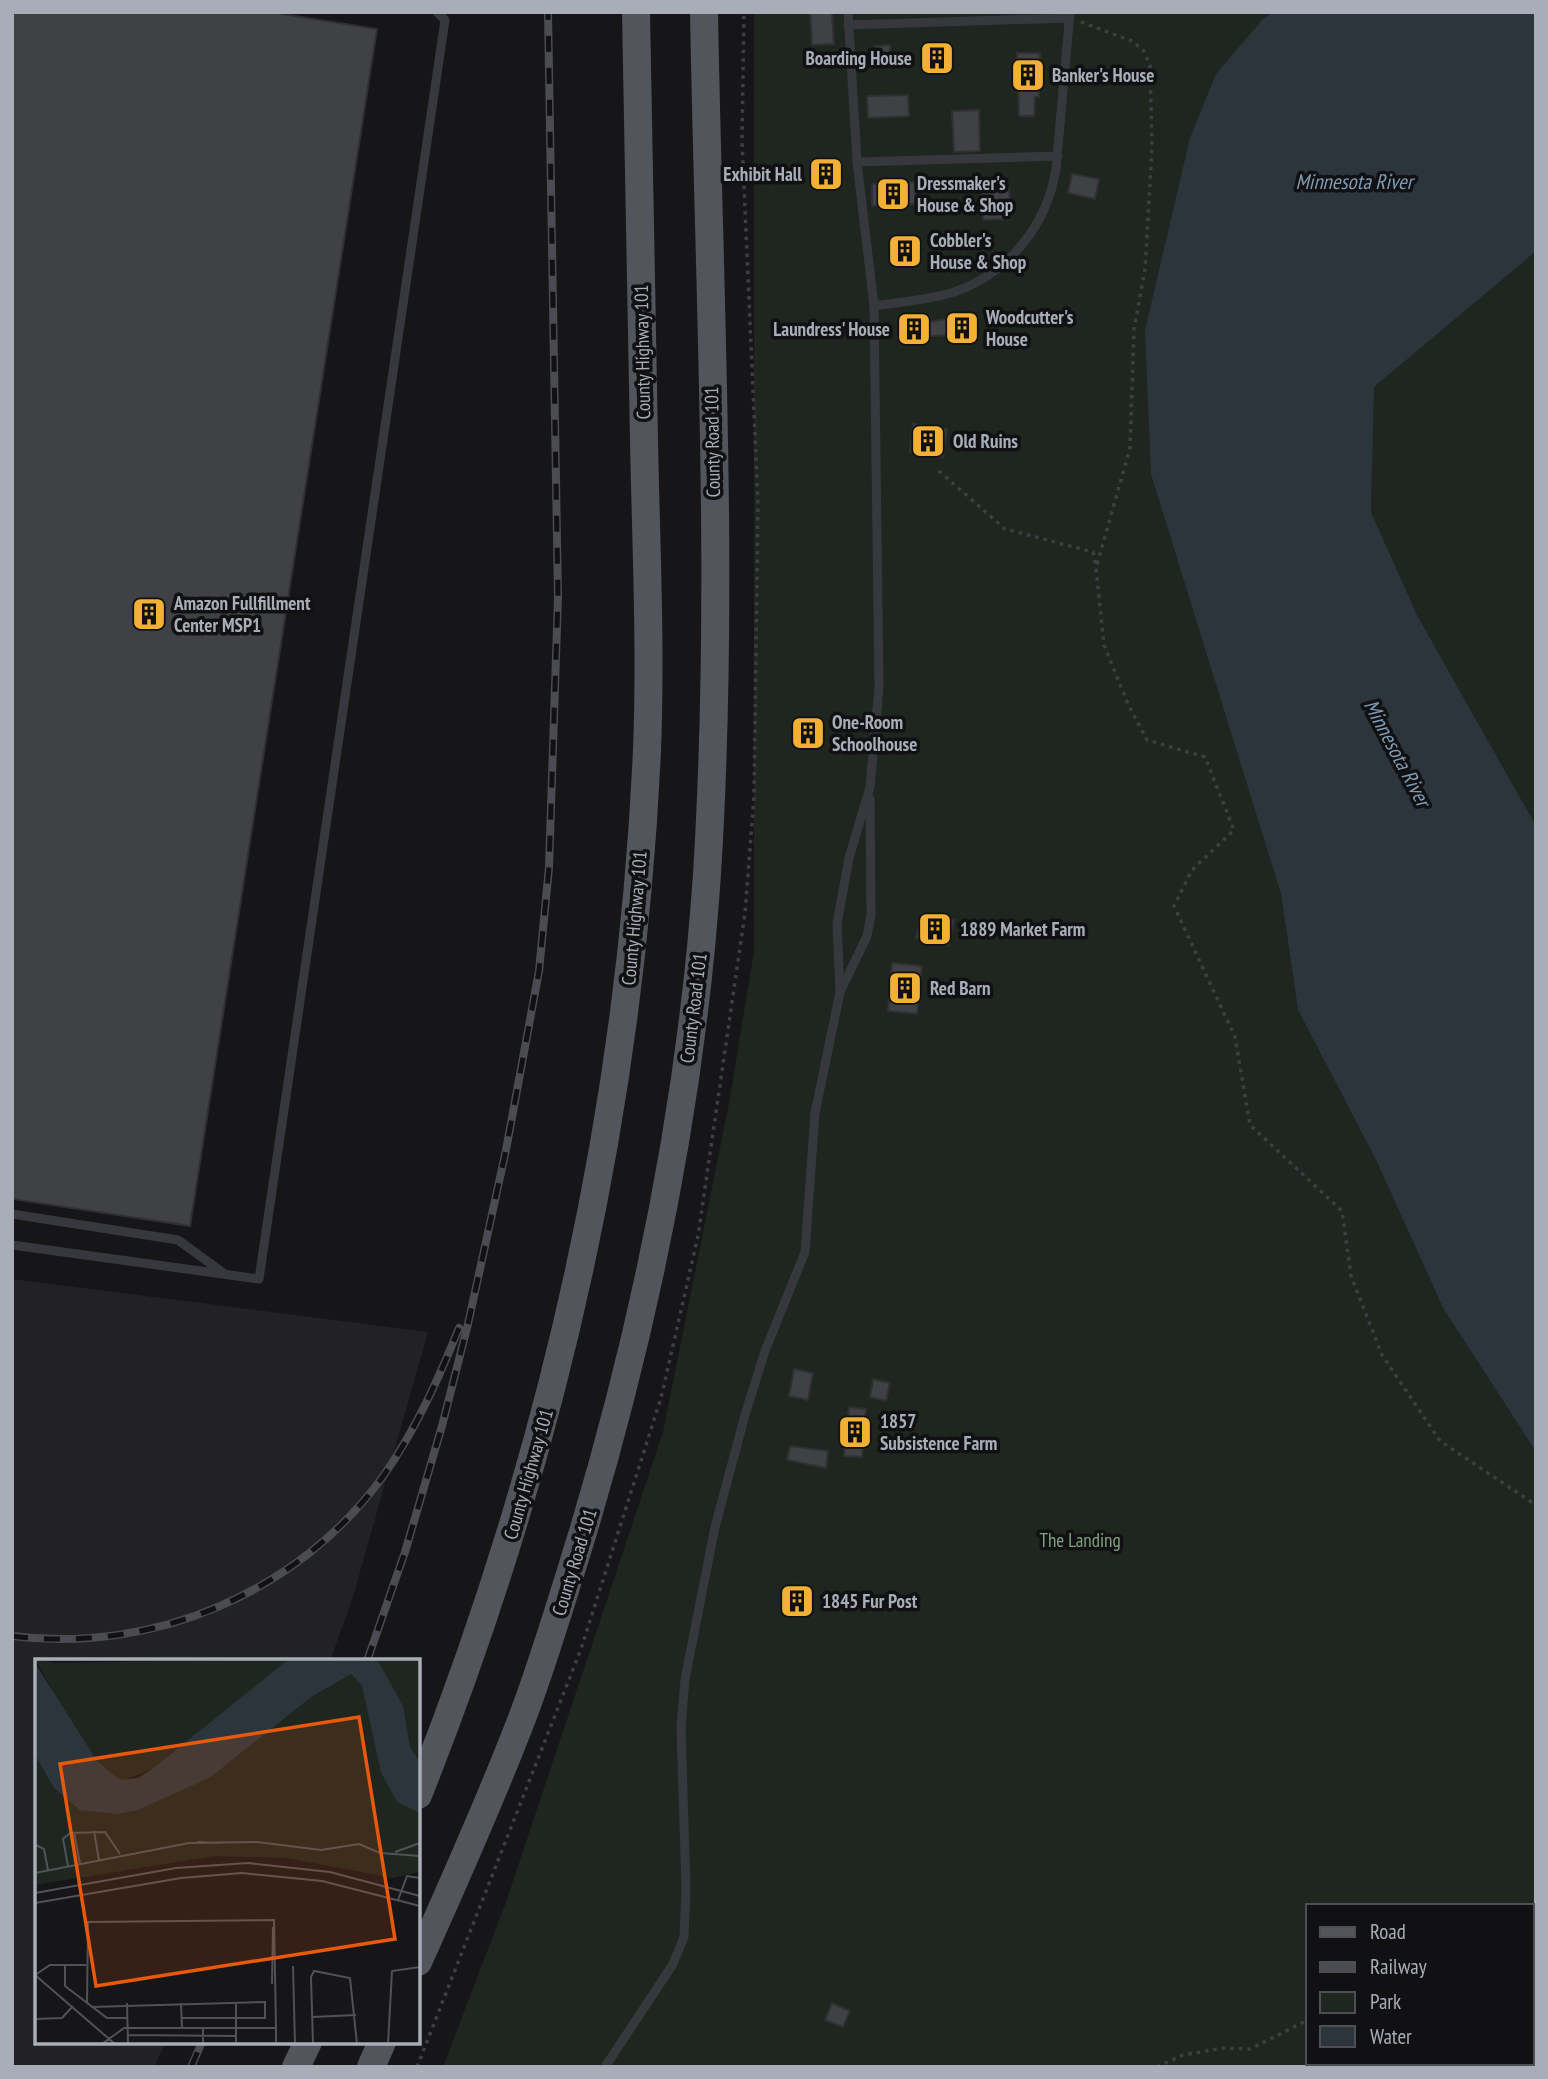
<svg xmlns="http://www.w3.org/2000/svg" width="1548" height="2079" viewBox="0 0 1548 2079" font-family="'PT Sans Narrow',sans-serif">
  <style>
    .built { fill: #222225 }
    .green { fill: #1e261f; fill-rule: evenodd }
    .water { fill: #2c353c }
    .building { fill: #404145; stroke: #303034; stroke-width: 2 }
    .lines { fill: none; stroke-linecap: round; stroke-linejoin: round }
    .path { stroke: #3d3f44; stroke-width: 3.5; stroke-dasharray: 3.5 5; stroke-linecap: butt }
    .lane { stroke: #37383d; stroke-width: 9 }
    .primary { stroke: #53555c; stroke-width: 28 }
    .rail-casing { stroke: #4a4c52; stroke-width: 8 }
    .rail { stroke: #111113; stroke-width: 5; stroke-dasharray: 16; stroke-linecap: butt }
    .labels { text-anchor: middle; stroke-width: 7; stroke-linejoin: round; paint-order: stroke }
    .poi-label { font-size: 19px; font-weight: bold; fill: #a8adb8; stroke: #111113; text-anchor: start }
    .street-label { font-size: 19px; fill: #a8adb8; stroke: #111113 }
    .park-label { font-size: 19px; fill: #7fa381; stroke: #111113 }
    .water-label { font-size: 21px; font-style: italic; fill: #7f9bb3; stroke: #111113 }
    .inset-road { fill: none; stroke: #505258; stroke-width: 2 }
    .view { fill: #e8590c; fill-opacity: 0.15; stroke: #e8590c; stroke-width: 3.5 }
    .inset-edge { fill: none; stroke: #a8adb8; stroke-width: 3.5 }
  </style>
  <rect width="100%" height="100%" fill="#161618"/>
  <!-- built -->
  <path class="built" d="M12,1279L428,1332L352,1600L330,1661H37V2042H166L154,2067H12Z"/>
  <!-- green -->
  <path class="green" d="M754,12H1273L1263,19L1236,747L1281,894L1298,1010L1376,1160L1443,1308L1536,1452V2067H443L506,1902L663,1432L730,1098L754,951ZM1308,1906H1532V2063H1308Z
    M1400,12H1536V833L1514,787L1417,615L1371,512L1372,455L1356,94Z"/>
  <!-- water -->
  <path class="water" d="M1273,12H1536V251L1374,387L1371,512L1417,615L1536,826V1452L1443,1308L1376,1160L1298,1010L1281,894L1151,474L1145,330L1190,138L1216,74L1263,19Z"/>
  <!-- building -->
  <path class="building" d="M12,12H270L377,29L190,1226L12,1199Z
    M810,12H832L834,44L812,45Z
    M890,45L891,63L876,64L875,46Z
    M927,45H946L947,71H927Z
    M1017,53H1040L1039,97H1035L1034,116H1019Z
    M908,95L909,116L868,118L867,96Z
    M979,110L980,151L954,152L952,111Z
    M832,158L835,189L820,190L818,159Z
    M1072,174L1099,179L1095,199L1068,193Z
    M915,182V204L872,206V184Z
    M1009,188L1011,219L983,220L981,190Z
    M896,237H914V265H896Z
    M973,315L977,337L951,341L950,335L901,338L900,321L927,320V322Z
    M913,424L947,429L943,457L910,452Z
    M802,723L819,731L814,743L797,735Z
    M922,913L954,920L949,945L916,938Z
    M892,963L922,966L917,1014L888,1011Z
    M794,1369L813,1373L808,1400L789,1396Z
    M873,1379L890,1383L886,1401L870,1397Z
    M849,1407L866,1409L862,1457L844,1456Z
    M790,1446L828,1451L826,1468L787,1460Z
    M797,1584L811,1591L798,1618L784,1611Z
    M832,2003L850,2011L843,2027L825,2020Z"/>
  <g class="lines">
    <!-- path -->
    <path class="path" d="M1081,22L1132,41L1143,50L1150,65L1152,148L1145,269L1134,329L1130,448L1096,568L1104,645L1128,704L1147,740L1205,757L1234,830L1192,870L1174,906L1235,1037L1250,1125L1342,1211L1351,1276L1382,1355L1440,1441L1536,1505
      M939,471L1005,529L1093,552L1096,566
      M1532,1976H1536
      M417,2067L581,1649L661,1398L698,1236L745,913L754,797L758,503L742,141L744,12
      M1157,2067L1183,2055L1223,2048L1250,2049L1308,2020"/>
    <!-- lane -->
    <path class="lane" d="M848,25L1069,18
      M857,162L1058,156
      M874,306C900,302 929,300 954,292C1009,273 1047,225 1056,169L1070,12
      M840,992L867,936L871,915L870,799
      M12,1214L178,1240L222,1272
      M12,1245L259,1279L445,20L437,12
      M605,2067L673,1964L684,1937L686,1888L681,1728L685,1679L715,1527L745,1415L765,1351L805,1252L815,1113L840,992L837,924L849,858L870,787L879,687L874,306L857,162L848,12"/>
    <!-- primary -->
    <path class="primary" d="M418,1795C551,1461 631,1110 647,750C651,647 646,543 644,440C641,298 639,155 636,12
      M418,1962C455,1880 492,1797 524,1713C546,1654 564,1593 583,1532C647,1318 692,1097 707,874C725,587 709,299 704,12
      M296,2067L308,2042
      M371,2067L382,2042"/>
    <!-- rail casing -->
    <g class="rail-casing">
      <path id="rail" d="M12,1636C154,1654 300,1592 384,1475C416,1429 438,1380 459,1328
        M367,1661L405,1552L442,1426L468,1324L506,1150L539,971L549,867L558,597L548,12
        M191,2067L202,2042"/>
    </g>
    <!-- rail -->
    <use href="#rail" class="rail"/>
  </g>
  <!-- icons -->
  <defs>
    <g id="building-square" transform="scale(1.75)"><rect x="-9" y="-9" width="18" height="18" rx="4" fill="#f2b134" stroke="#111113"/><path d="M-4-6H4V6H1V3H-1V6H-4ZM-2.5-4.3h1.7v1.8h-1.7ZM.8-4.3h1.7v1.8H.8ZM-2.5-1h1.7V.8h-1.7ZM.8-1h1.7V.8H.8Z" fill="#111"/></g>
  </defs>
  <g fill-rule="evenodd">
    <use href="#building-square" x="937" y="58"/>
    <use href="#building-square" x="1028" y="75"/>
    <use href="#building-square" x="826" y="174"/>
    <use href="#building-square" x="893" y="194"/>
    <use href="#building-square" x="905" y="251"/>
    <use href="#building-square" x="962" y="328"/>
    <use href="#building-square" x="914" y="329"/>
    <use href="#building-square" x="928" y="441"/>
    <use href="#building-square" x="149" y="614"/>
    <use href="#building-square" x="808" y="733"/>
    <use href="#building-square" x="935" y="929"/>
    <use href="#building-square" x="905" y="988"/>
    <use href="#building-square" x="855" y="1432"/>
    <use href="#building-square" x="797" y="1601"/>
  </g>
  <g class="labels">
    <!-- poi labels -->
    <g class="poi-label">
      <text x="912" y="65" text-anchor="end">Boarding House</text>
      <text x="1052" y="82">Banker's House</text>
      <text x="802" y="181" text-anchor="end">Exhibit Hall</text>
      <text x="917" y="190">Dressmaker's<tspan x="917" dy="22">House &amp; Shop</tspan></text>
      <text x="930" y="247">Cobbler's<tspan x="930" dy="22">House &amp; Shop</tspan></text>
      <text x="986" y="324">Woodcutter's<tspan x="986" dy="22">House</tspan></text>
      <text x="890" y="336" text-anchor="end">Laundress' House</text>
      <text x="953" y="448">Old Ruins</text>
      <text x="174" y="610">Amazon Fullfillment<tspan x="174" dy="22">Center MSP1</tspan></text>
      <text x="832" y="729">One-Room<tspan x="832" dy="22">Schoolhouse</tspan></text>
      <text x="960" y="936">1889 Market Farm</text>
      <text x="930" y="995">Red Barn</text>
      <text x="880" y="1428">1857<tspan x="880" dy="22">Subsistence Farm</tspan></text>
      <text x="822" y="1608">1845 Fur Post</text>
    </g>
    <!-- street labels -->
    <g class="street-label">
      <text transform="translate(642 352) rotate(-91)" y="7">County Highway 101</text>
      <text transform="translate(712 442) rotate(-91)" y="7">County Road 101</text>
      <text transform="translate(634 918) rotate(-85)" y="7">County Highway 101</text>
      <text transform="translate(693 1008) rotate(-83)" y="7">County Road 101</text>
      <text transform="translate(528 1474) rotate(-74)" y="7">County Highway 101</text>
      <text transform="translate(574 1562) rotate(-73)" y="7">County Road 101</text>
    </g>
    <!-- park labels -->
    <g class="park-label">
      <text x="1080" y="1547">The Landing</text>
    </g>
    <!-- water labels -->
    <g class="water-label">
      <text x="1354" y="189">Minnesota River</text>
      <text transform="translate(1397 753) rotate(62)" y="7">Minnesota River</text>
    </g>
  </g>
  <!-- overview -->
  <g transform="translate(35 1659)">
    <rect width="385" height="385" fill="#161618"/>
    <path d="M0,0L20,4L256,0L117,110L68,130L0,29H16ZM342,0H385V110L377,99L368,55ZM316,15L327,27L385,154V213L357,219L251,199L180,197L0,226V96L20,130L44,151L140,133L176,118L275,39Z" fill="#1e261f"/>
    <path d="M254,0H342L368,47L375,88L385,103V154L362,143L346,113L327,27L316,15L275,39L176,118L103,151L82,155L44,151L19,129L0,96V4L62,102L85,121L103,119L117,110Z" fill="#2c353c"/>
    <path class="inset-road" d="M59,172L64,201M39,173L45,205M162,183L184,184M1,186L9,190L13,211M360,193L385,184M33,207L28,180L35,174L70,173L85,195M0,214L154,184L222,183L286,191L324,185L345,194L385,197M0,234L141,209L213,204L295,213L385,237M363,241L372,217L385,219M0,244L146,219L207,214L287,222L385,247M30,306V327L72,359H92M258,307L260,385M0,316L80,385M0,316L15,306H51M237,325L238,268M201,343V369H241V385M92,344L93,385M146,344L147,369M52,345L53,263L239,261L241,369M56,348L230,343V359H146M277,358L321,356M0,360L27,359L38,347M168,369H201V385M93,376L201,377M67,385L89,369H168V385M278,385L276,318L279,312L315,319L322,385M353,385L357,312L385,308"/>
    <path class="view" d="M324,58L360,280L61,327L25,105Z"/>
    <rect width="385" height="385" class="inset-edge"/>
  </g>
  <!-- border -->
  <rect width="1548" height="2079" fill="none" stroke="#a8adb8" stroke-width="28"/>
  <!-- legend -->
  <rect x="1306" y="1904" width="228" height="161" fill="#111113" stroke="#4d4f55" stroke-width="2"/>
  <rect x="1320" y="1927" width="35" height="10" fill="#53555c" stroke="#4d4f55" stroke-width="2"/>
  <text x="1370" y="1939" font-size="21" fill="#a8adb8">Road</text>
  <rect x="1320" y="1962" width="35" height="10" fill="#4a4c52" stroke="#4d4f55" stroke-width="2"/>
  <text x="1370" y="1974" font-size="21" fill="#a8adb8">Railway</text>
  <rect x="1320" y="1992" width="35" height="21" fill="#1e261f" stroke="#4d4f55" stroke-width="2"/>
  <text x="1370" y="2009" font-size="21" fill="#a8adb8">Park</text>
  <rect x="1320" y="2026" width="35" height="21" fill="#2c353c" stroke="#4d4f55" stroke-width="2"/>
  <text x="1370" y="2044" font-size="21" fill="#a8adb8">Water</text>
</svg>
